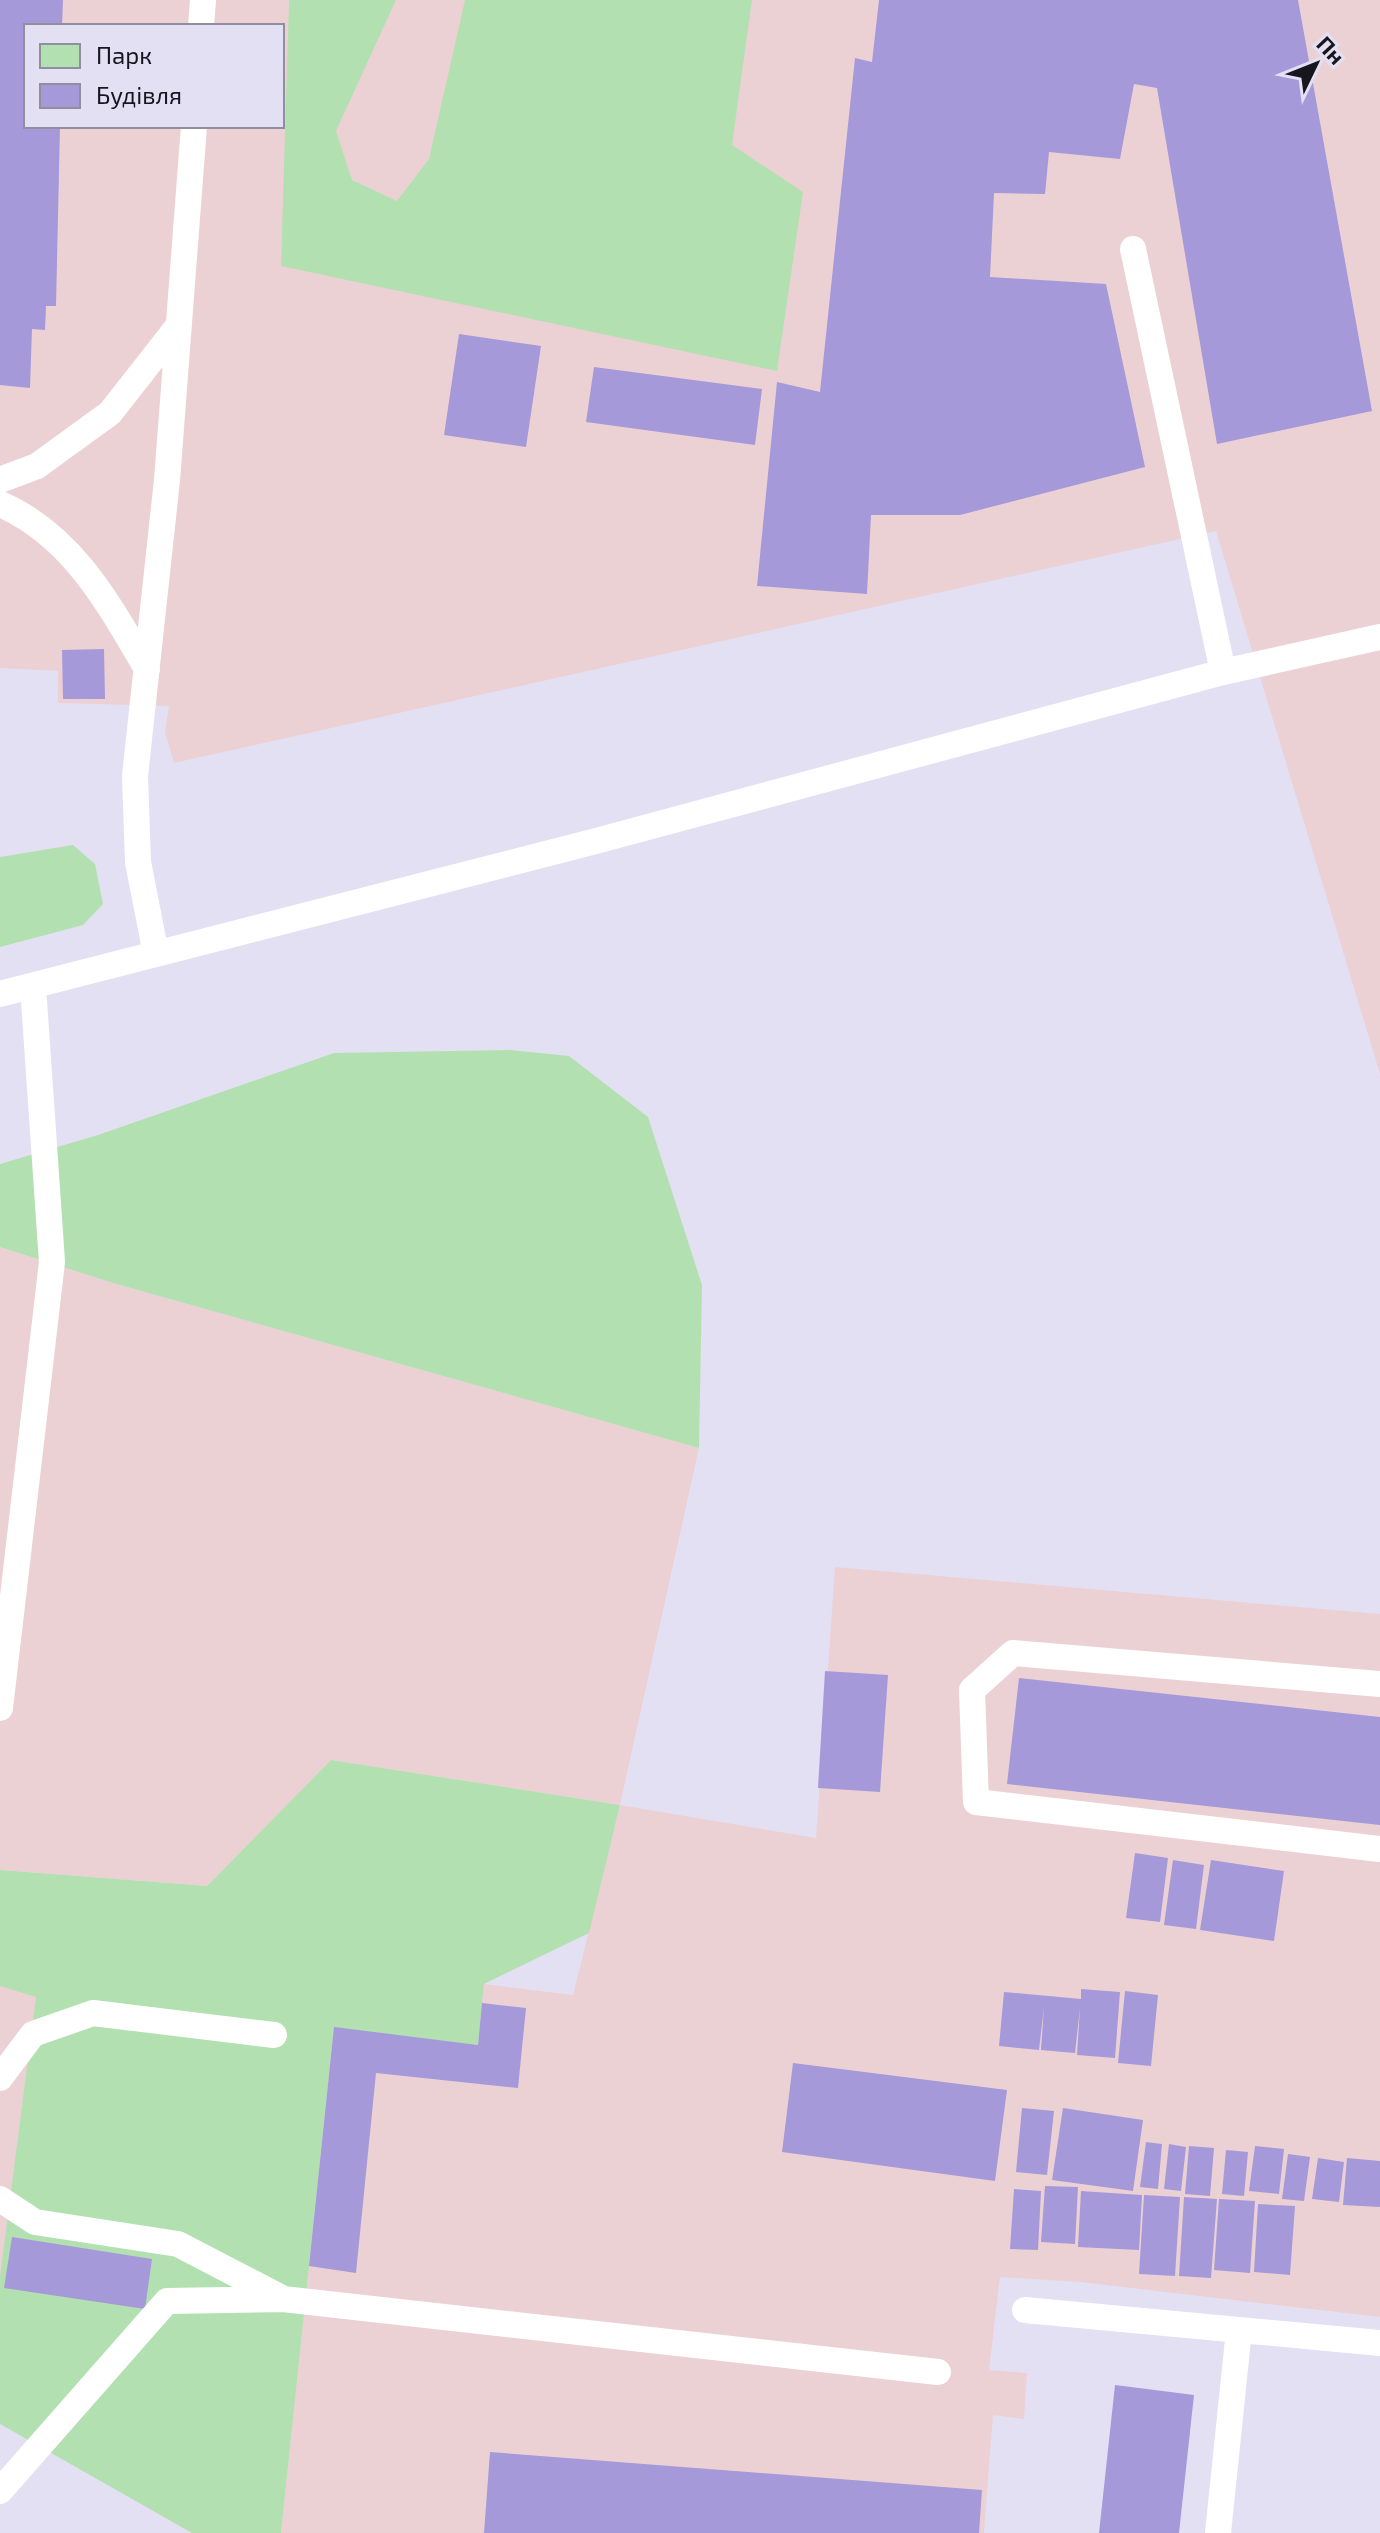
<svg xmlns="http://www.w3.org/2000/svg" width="1380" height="2533" viewBox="0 0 1380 2533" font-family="'Exo 2',sans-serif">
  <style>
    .industrial { fill: #ecd1d4; fill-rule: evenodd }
    .green { fill: #b3e0b0 }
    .building { fill: #a599d9 }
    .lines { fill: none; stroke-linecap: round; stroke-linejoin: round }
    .lane { stroke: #fff; stroke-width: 26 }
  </style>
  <rect width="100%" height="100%" fill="#e3e0f4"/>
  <!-- industrial -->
  <path class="industrial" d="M0,0H1380V1074L1216,531L174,763L165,732L169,706L58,703V671L0,668ZM26,26H282V126H26Z
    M0,1247L113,1283L699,1448L620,1805L816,1838L835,1567L1380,1614V2317L1080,2282L1000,2277L989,2370L1027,2373L1024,2419L993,2415L984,2533H281L334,2027L478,2045L484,1984L573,1995L620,1805L331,1760L207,1886L0,1870Z
    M0,1972L39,1975L0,2281Z"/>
  <!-- green -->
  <path class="green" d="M289,0H396L336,131L352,180L397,201L429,159L465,0H752L732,145L803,192L777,371L281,266Z
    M73,845L95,864L103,904L83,925L0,947V857Z
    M510,1050L569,1056L648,1117L702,1285L699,1448L113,1283L0,1247V1164L98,1135L334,1053Z
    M331,1760L620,1805L589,1933L484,1984L478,2045L334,2028L281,2533H192L0,2424V2277L36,1997L0,1986V1870L207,1886Z"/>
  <!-- building -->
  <path class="building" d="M0,0H63L62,26H26V126H60L56,306H46L45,330L32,329L30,388L0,385Z
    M879,0H1298L1372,411L1217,444L1157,88L1134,84L1120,159L1049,152L1045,194L994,193L990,277L1106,284L1145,467L960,515H871L867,594L757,586L777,382L820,392L855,58L872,62Z
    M459,334L541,346L526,447L444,435Z
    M594,367L762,389L755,445L586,422Z
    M104,649L105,699H63L62,650Z
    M825,1671L888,1675L880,1792L818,1788Z
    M1019,1678L1380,1717V1825L1007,1784Z
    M1135,1853L1168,1858L1160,1922L1126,1918Z
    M1173,1860L1204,1865L1196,1929L1164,1925Z
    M1211,1860L1284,1871L1274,1941L1200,1930Z
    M1081,1989L1120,1992L1115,2058L1077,2055L1080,2008L1075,2053L1041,2050L1044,2007L1039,2050L999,2046L1004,1992L1081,1999Z
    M1125,1991L1158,1995L1151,2066L1118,2063Z
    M482,2003L526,2008L518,2088L376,2073L356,2273L309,2266L334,2027L478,2045Z
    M793,2063L1007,2090L995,2181L782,2152Z
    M1022,2108L1054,2111L1047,2175L1016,2172Z
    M1063,2108L1143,2120L1133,2191L1052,2180Z
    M1146,2142L1162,2144L1158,2189L1140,2187Z
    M1169,2144L1186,2147L1181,2191L1164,2189Z
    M1189,2146L1214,2148L1210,2196L1185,2194Z
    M1255,2146L1284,2149L1279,2194L1249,2191Z
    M1226,2150L1248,2152L1244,2196L1222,2194Z
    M1288,2154L1310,2157L1304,2201L1282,2199Z
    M1318,2158L1344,2162L1339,2202L1312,2199Z
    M1347,2158L1380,2161V2207L1343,2205Z
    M1045,2186L1078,2187L1075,2244L1041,2242Z
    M1014,2189L1041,2191L1038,2250L1010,2249Z
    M1081,2191L1142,2195L1139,2250L1078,2247Z
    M1144,2195L1180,2197L1175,2276L1139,2274Z
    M1184,2197L1217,2199L1211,2278L1179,2276Z
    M1219,2199L1255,2201L1250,2273L1214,2270Z
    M1258,2204L1295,2206L1290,2275L1254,2272Z
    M12,2237L152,2259L145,2309L4,2288Z
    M1115,2385L1194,2395L1179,2533H1099Z
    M490,2452L982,2490L979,2533H484Z"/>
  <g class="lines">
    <!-- lane -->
    <path class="lane" d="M201,26L203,0
      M1133,249L1223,672
      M0,480L37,466L110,413L179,325
      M0,504C72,535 109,604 147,669
      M156,954L138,862L135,776L167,480L194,126
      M0,994L596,841L1223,672L1380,637
      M1380,1684L1013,1653L972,1690L976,1802L1380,1849
      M0,1708L52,1262L33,986
      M0,2078L33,2034L93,2013L274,2035
      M0,2199L35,2222L178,2244L280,2297
      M1025,2310L1380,2343
      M0,2491L167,2301L283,2299L938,2372
      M1218,2533L1239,2330"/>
  </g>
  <!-- legend -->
  <rect x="24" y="24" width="260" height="104" fill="#e3e0f4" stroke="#918f9e" stroke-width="2"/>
  <rect x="40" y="44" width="40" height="24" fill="#b3e0b0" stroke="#918f9e" stroke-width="2"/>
  <text x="96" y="64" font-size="24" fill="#17151d">Парк</text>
  <rect x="40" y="84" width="40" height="24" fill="#a599d9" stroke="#918f9e" stroke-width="2"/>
  <text x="96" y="104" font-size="24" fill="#17151d">Будівля</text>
  <!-- north arrow -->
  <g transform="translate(1316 64) rotate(47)" stroke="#e3e0f4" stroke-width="6" paint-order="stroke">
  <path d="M0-6L14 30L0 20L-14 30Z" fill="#17151d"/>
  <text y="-12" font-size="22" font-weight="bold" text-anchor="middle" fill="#17151d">Пн</text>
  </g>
</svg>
